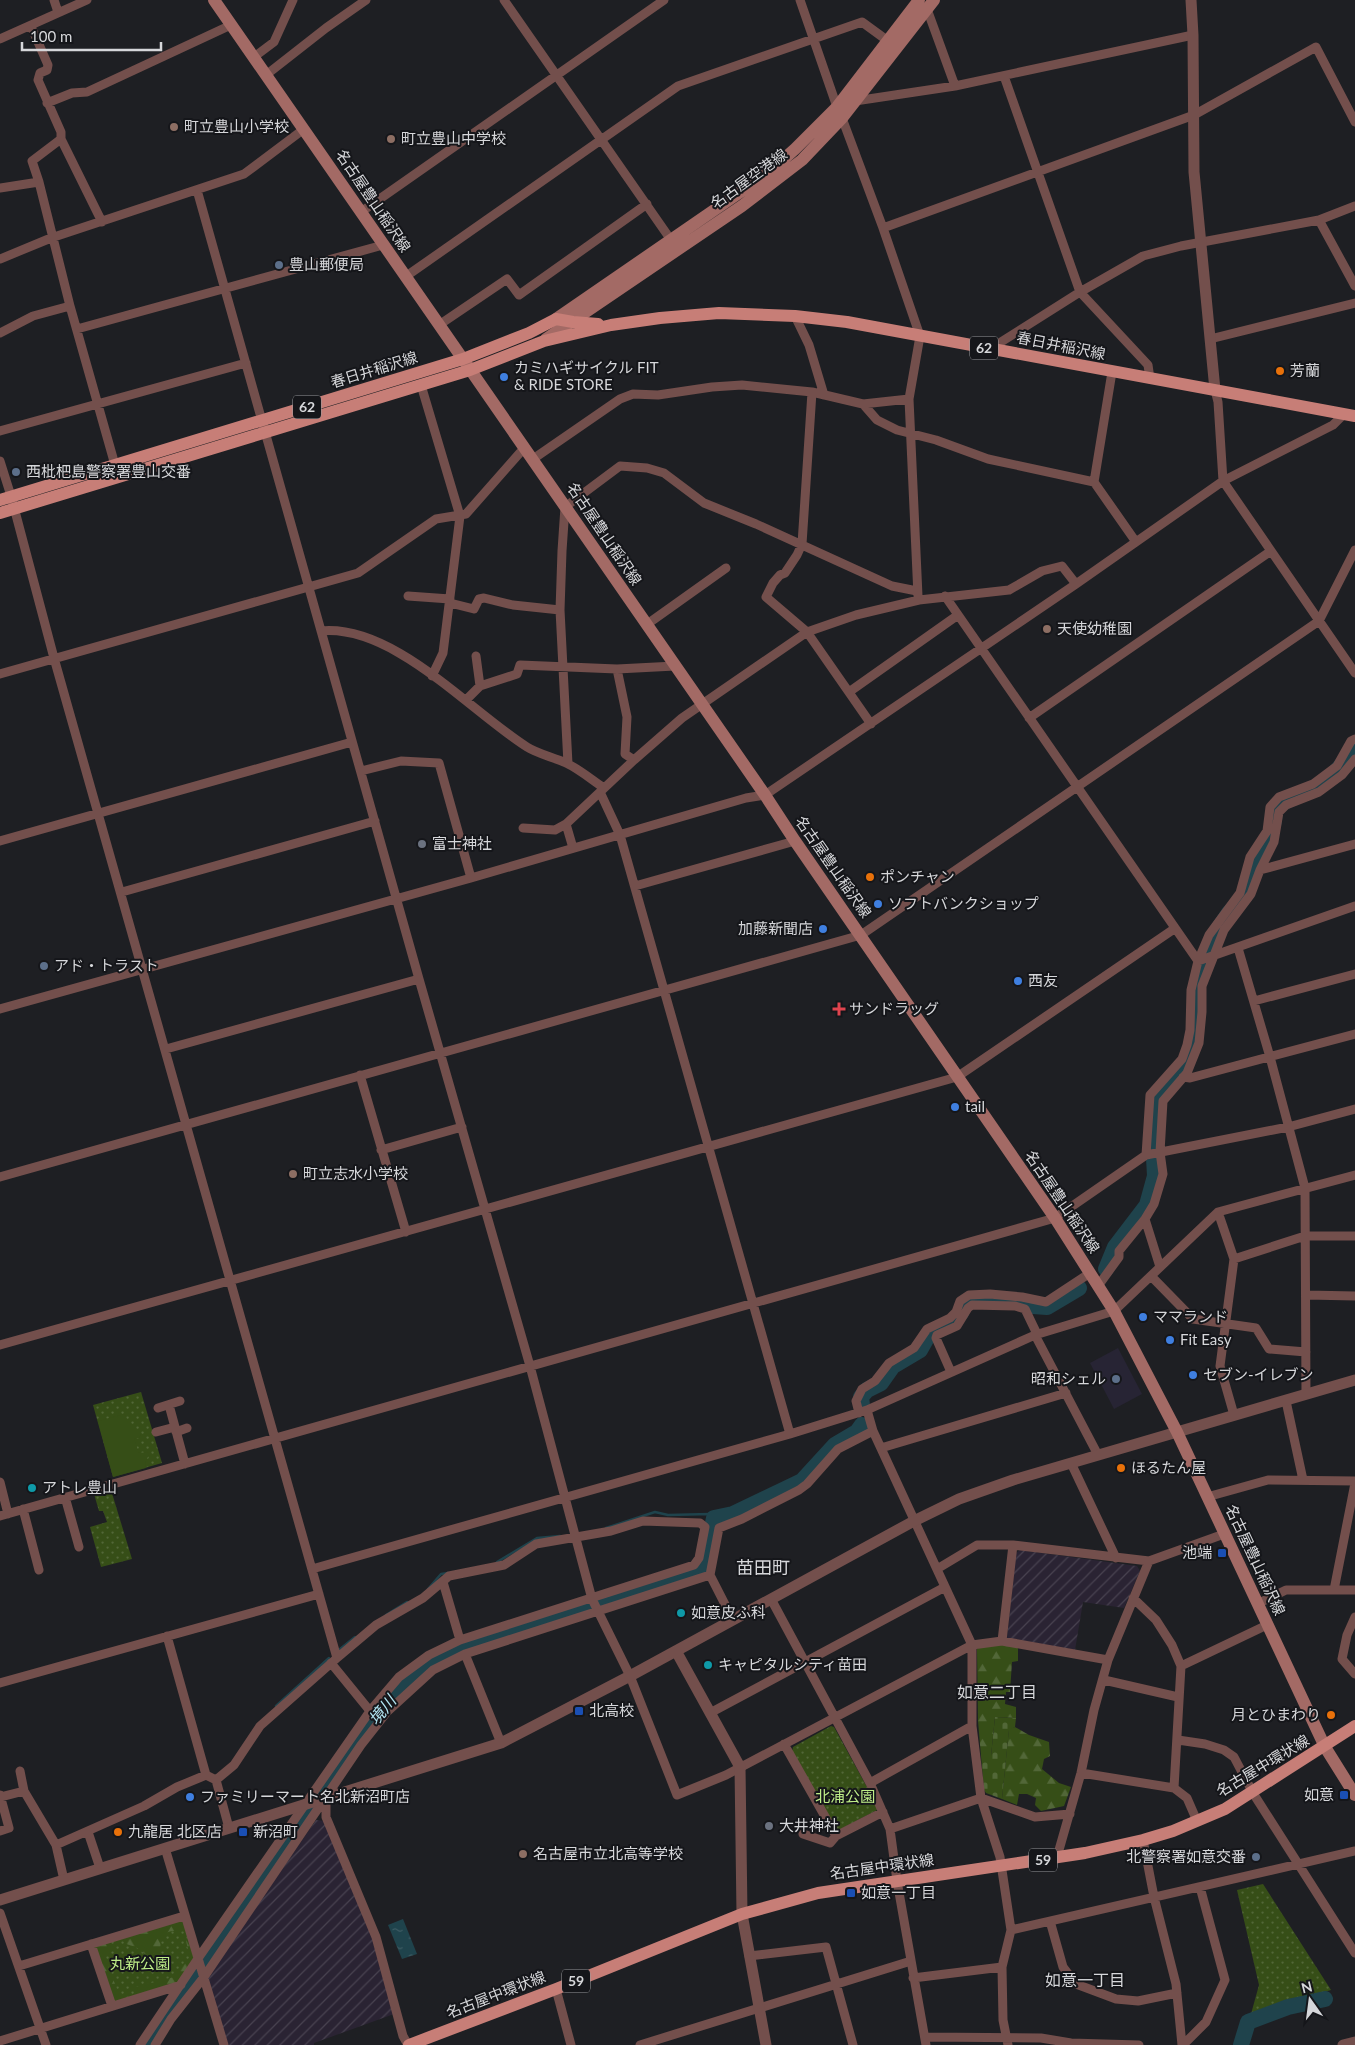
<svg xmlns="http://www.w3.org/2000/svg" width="1355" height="2045" viewBox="0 0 1355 2045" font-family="Lato,'Noto Sans JP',sans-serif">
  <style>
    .commercial { fill: #272434 }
    .industrial { fill: url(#industrial-furrows) }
    .green { fill: url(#green-dots) }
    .forest { fill: url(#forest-firs) }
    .cemetery { fill: url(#cemetery-stones) }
    .pitch { fill: #364e17 }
    .water { fill: url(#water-ripples) }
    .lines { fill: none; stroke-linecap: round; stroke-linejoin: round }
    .stream { stroke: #1f434c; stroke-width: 2.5 }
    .river { stroke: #1f434c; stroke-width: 16 }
    .minor { stroke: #734f4c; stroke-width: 9 }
    .tertiary { stroke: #734f4c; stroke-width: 11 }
    .secondary { stroke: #a36a65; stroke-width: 12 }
    .primary { stroke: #c77e77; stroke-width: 12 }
    .education-dot { fill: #8d6e63; stroke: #15161a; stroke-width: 2 }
    .service-dot { fill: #5c6f8a; stroke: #15161a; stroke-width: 2 }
    .food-dot { fill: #e8710a; stroke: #15161a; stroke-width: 2 }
    .shop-dot { fill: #3f7fe0; stroke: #15161a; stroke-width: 2 }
    .worship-dot { fill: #6b7280; stroke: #15161a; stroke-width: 2 }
    .health-dot { fill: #e0444e; stroke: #15161a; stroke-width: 2 }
    .culture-dot { fill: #0f9aa8; stroke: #15161a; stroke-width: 2 }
    .transit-dot { fill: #1a4fb4; stroke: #15161a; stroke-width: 2 }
    .labels { text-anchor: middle; stroke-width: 4; stroke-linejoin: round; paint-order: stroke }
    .shield { fill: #15161a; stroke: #9c9da0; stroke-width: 1 }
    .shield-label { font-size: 14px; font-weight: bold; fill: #d6d7da }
    .poi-label { font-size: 15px; fill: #d6d7da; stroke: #15161a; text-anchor: start }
    .street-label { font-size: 15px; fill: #d6d7da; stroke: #15161a }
    .park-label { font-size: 15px; fill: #beed88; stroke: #15161a }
    .neighbourhood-label { font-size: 16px; fill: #d6d7da; stroke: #15161a }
    .water-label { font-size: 16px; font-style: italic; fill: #b3e7f4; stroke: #15161a }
    .quarter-label { font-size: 18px; fill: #d6d7da; stroke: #15161a }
  </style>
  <defs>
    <pattern id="industrial-furrows" width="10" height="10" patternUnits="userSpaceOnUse" patternTransform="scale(1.25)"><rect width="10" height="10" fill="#2a2333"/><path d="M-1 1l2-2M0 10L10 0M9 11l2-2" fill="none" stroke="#484250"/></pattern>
    <pattern id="green-dots" width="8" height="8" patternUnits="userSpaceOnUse" patternTransform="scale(1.25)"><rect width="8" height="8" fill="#364e17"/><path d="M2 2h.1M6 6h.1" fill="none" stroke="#526738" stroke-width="1.8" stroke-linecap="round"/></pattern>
    <pattern id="forest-firs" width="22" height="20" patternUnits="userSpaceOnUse" patternTransform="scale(1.25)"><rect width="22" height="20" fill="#364e17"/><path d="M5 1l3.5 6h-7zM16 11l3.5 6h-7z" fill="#526738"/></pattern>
    <pattern id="cemetery-stones" width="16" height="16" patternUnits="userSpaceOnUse" patternTransform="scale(1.25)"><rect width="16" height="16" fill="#364e17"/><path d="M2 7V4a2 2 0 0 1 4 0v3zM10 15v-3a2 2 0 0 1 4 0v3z" fill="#526738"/></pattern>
    <pattern id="water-ripples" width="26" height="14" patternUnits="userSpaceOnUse" patternTransform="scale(1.25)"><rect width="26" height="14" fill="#1f434c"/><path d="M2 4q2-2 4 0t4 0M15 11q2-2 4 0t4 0" fill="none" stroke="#3f5d65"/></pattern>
  </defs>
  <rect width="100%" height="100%" fill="#1e1f23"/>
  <!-- commercial -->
  <path class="commercial" d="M1118,1348L1142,1394L1114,1409L1090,1363Z"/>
  <!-- industrial -->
  <path class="industrial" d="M1020,1550L1137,1566L1140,1571L1124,1608L1083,1602L1075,1650L1007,1638L1016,1553Z
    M316,1820L324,1821L373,1938L394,2014L314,2043V2045H227L207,1978Z"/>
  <!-- green -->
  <path class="green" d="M141,1392L162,1463L113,1477L93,1405Z
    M111,1490L132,1559L101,1567L90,1527L107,1522L103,1511H99L94,1494Z
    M831,1726L834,1727L879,1809L839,1830L834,1829L792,1752L793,1747Z
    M1263,1884L1331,1990L1251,2014L1259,1985L1237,1890Z
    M184,1917L198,1957L181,1984L112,2005L92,1945Z"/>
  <!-- forest -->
  <path class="forest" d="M1004,1644L1018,1646V1661L1012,1662L1010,1692H1006L1005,1704L1016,1707V1718L995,1717L991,1756H981L978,1721L977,1649L980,1647Z
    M1015,1727L1029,1735L1049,1742L1050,1756L1044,1759L1042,1769L1059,1783L1071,1787L1064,1806L1041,1811L1035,1805L1036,1798L1027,1794H1019L1017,1805L1002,1799L1009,1729Z
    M184,1917L186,1931C179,1931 168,1929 162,1936C160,1940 161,1945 160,1949C144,1962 147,1952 135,1947C129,1944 126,1946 122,1939Z
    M188,1938L198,1957L181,1984L135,1997L134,1991L136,1987L174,1977L190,1957L186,1941Z
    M109,1941L111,1950L104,1955L118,1992L122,1995L124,2002L112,2005L92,1945Z"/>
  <!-- cemetery -->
  <path class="cemetery" d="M995,1717L1016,1718L1015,1727L1009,1730L1002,1799L986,1793L984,1790L981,1756H991Z"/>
  <!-- pitch -->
  <path class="pitch" d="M125,1414L128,1423L141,1434L139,1438L134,1439L139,1453L148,1452L149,1455L145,1462L146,1468L113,1477L98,1421Z"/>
  <!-- water -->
  <path class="water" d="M403,1919L417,1954L402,1959L388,1925Z"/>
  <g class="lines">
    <!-- stream -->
    <path class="stream" d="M606,1528L655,1512L668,1515L710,1514L714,1518
      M497,1562L537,1538L560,1536
      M428,1589L441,1574L448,1573
      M386,1615L407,1602
      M340,1649L355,1637
      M276,1706L329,1658"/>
    <!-- river -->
    <path class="river" d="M1106,1269L1115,1247L1147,1205L1155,1176L1153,1140L1156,1099L1186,1062L1194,1042L1197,985L1208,949L1213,937L1229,913L1245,896L1250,884L1251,869L1269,839L1274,821L1275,810C1288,796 1301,797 1316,788C1334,777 1345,763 1355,745
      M862,1405L861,1397L867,1390L881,1383L893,1366L920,1350L929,1334L953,1322L961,1313L964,1305L971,1299L1015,1300L1033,1306L1047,1307L1079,1288
      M148,2045L176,2000L361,1737L390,1698L408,1680L431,1663L449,1653L469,1644L704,1568L714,1518L733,1514L802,1481L835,1445L857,1432L862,1425
      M1241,2045L1248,2022L1288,2007L1325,1999"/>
    <!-- minor -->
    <path class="minor" d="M54,0L58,12
      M504,0L671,240
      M800,0L837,107
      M927,9L955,86
      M31,26L48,65L47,70L40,73L38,80L61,132V139L102,222
      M0,39L87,0
      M254,57L274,42L293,0
      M266,75L326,28L366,0
      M1004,76L1080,292L1148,365L1150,379
      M855,101L955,86L1193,35
      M47,103L72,93L87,92L231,25
      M61,139L32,161L39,182L70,306L115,465
      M0,188L39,182
      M197,190L419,979L530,1366L592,1599L630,1676L677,1795L726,1775L972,1645L1002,1641L1108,1660
      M361,212L664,0
      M1319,220L1355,286
      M883,228L1194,115L1316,47L1355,122
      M0,259L51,238L244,174L304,129
      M405,277L678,86L862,22L888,41
      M795,316L809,345L824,395
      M439,325L507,279L519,295L647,204
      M77,329L383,245
      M0,333L33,316L70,306
      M1210,339L1355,303
      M996,350L1001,342L1080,292L1143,256L1181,246L1319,220L1355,206
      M421,385L460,516L443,653L432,676
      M812,392L802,544L797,555L785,573L780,575L773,583L766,597L807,632L871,724
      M909,399L918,596
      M863,404L877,420L897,430L936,440L988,459L1094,482L1136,542
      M1344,414L1333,425L1223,481L1355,673
      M0,431L246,363
      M533,459L620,399L633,394L658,395L712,387L742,385L812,392L863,404L909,399L920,336L883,228L842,118
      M0,461L11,496L54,658L337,1658
      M1094,482L1112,372
      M408,596L450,599
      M945,596L1198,961L1355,906
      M450,603L474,609L479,599L484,598L513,605L560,610
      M646,625L726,568
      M321,631C393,624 470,711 527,747C538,754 553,757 566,763C579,769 592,780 604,788
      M476,656L480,686
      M617,669L627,717L625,754L634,760
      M0,674L358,573L436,519L466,514L525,447
      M849,692L958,615
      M466,700L480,686L517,674L520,665L617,669L675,666
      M1029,718L1271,551
      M568,764L560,610L562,551L565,507L620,466L647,468L664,473L704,503L756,524L892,586L917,591
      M361,771L401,761L439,763L471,878
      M600,792L620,835L790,1434
      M566,824L573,848
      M523,828L555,830L566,824L634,760L682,718L807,632L856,615L919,600L1009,590L1042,571L1062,566L1076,584
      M0,841L352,742
      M1260,870L1355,844
      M635,886L795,841
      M122,892L375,821
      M1238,948L1270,1057L1305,1188L1306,1394
      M1254,1001L1355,974
      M0,1009L471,878L746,798L765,795L1076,584L1223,481L1218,402L1215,390
      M166,1049L419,979
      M360,1075L406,1232
      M1183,1077L1190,1078L1355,1034
      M381,1150L462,1127
      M1146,1155L1150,1095L1182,1059L1187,1045L1190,1030L1191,990L1198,961L1209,935L1240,893L1250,857L1267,831L1270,807L1279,797L1313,784L1337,766L1351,741L1355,739
      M0,1177L861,935L1319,621L1355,550
      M1218,1212L1234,1259L1220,1366L1234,1415
      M1145,1219L1160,1267
      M1234,1259L1305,1236H1355
      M1151,1276L1193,1319L1256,1328L1269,1349L1306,1352
      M1098,1286L1119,1257V1251L1145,1219L1154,1204L1163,1174L1160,1152L1163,1101L1187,1073L1199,1043L1202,1012V986L1224,930L1251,894L1260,870L1274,842L1279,812L1286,805L1319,792L1342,775L1355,759
      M1307,1295L1355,1296
      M1035,1335L1098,1455
      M0,1345L957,1077L1174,929
      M951,1372L936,1338L937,1335L957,1326L968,1308L972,1305L1015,1306L1025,1309L1037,1334
      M1286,1401L1303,1480
      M169,1405L185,1464
      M158,1408L180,1401
      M859,1413L856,1401L862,1389L875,1381L889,1363L914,1348L927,1329L950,1318L956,1312L960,1301L969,1295L990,1294L1022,1297L1046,1302L1090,1273
      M873,1431L972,1645V1726L981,1798L1000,1857L1011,1930L1002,1967L1003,2020L1008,2045
      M156,1432L175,1427
      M176,1432L187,1428
      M881,1448L1066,1393
      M1071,1463L1116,1558
      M0,1482L8,1514
      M65,1497L79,1547
      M1207,1497L1268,1480L1355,1481
      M23,1509L39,1570
      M0,1516L1055,1218L1146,1155L1288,1127L1355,1109
      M312,1569L790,1434L867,1410
      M937,1569L977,1545H1013L1149,1561L1224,1534
      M710,1575L733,1620
      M443,1582L460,1640
      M1334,1590L1355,1483
      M1133,1598L1156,1620L1172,1645L1181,1666L1174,1788
      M771,1599L870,1783L890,1829L897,1881L926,2045
      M1257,1604L1286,1590H1355
      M1355,1617L1347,1635L1342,1659L1355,1674
      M167,1636L206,1775
      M1002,1641L1013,1545
      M465,1654L501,1743
      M331,1663L370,1711
      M1181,1666L1267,1625
      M1104,1680L1178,1697
      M0,1683L319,1594
      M710,1713L945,1587
      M1178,1740L1205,1744L1224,1750L1234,1757L1253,1793L1355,1953
      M784,1744L836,1836L883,1812
      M20,1771L24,1791
      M1081,1773L1174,1788L1187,1798L1197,1821
      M216,1780L229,1828
      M870,1783L972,1726
      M0,1795L9,1828L0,1831
      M1,1797L24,1791L56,1845L144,1806L177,1787L206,1775L216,1780L234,1765L260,1726L337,1658L376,1625L423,1598L449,1576L504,1565L536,1544L611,1531L643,1521L700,1523L705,1527L699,1558L694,1565L460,1640L429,1655L399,1677L370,1711L199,1957L140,2045
      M326,1798V1817L376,1937L403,2036L408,2045
      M890,1829L981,1798L1035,1817L1070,1814
      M88,1832L100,1868
      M803,1834L830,1843L836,1836
      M1143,1840L1154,1897L1176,1984L1182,2045
      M56,1845L64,1880
      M165,1848L224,2045
      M1058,1858L1059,1850L1081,1773L1094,1710L1108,1660L1149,1561
      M0,1913L46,2045
      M1050,1921L1063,1967L1076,1984L1116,1999L1138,2001L1177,1993
      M1011,1930L1355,1851
      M91,1944L112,2006
      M749,1956L826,1947L853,2045
      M19,1966L184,1916
      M913,1978L1002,1967
      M556,1989L571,2045
      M925,2037L1041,2038L1071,2043L1139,2045
      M0,2041L181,1985
      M155,2045L171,2019L204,1977L361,1745L387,1712L433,1670L465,1654L710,1575L719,1528L742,1519L799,1490L807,1484L838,1449L873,1431L867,1410L1035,1335L1114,1311L1218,1212L1355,1175
      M640,2045L911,1961
      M1183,2045L1206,2022L1225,1980L1200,1887"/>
    <!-- tertiary -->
    <path class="tertiary" d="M1191,0L1193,35L1194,172L1215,390
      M676,1651L740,1767L742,1914L766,2045
      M0,1900L501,1743L630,1676L914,1521L959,1499L1013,1480L1355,1380
      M1343,2045L1355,2042"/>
    <!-- secondary -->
    <path class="secondary" d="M214,0L765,795L795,841L1055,1218L1114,1311L1177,1432L1325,1747L1355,1795
      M556,319L768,173L795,149L837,107L919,0
      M546,339L742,206L802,160L842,118L934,0"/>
    <!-- primary -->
    <path class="primary" d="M0,500L463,359L529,333L556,319L573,322L598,324
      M0,513L470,370L544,341L611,325L660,318L719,313L795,316L847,322L1355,416
      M409,2045L556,1989L742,1914L818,1893L1085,1853L1143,1840L1173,1831L1225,1809L1355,1726"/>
  </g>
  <!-- markers -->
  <g class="education-dot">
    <circle cx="174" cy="127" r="5"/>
    <circle cx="391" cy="139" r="5"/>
    <circle cx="1047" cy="629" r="5"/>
    <circle cx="293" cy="1174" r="5"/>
    <circle cx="523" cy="1854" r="5"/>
  </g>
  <g class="service-dot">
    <circle cx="279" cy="265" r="5"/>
    <circle cx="16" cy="472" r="5"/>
    <circle cx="44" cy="966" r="5"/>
    <circle cx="1116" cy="1379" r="5"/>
    <circle cx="1256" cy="1857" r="5"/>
  </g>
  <g class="food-dot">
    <circle cx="1280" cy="371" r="5"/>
    <circle cx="870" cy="877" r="5"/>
    <circle cx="1121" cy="1468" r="5"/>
    <circle cx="1331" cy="1715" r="5"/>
    <circle cx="118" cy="1832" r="5"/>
  </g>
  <g class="shop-dot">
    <circle cx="504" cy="377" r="5"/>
    <circle cx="878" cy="904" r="5"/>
    <circle cx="823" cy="929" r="5"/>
    <circle cx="1018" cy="981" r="5"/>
    <circle cx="955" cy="1107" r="5"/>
    <circle cx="1143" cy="1317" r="5"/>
    <circle cx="1170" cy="1340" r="5"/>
    <circle cx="1193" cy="1375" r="5"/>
    <circle cx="190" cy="1797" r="5"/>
  </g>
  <g class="worship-dot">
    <circle cx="422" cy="844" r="5"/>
    <circle cx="769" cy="1826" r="5"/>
  </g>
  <path class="health-dot" d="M836.5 1001.5h5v5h5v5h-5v5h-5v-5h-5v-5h5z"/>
  <g class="culture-dot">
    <circle cx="32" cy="1488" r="5"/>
    <circle cx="681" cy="1613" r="5"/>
    <circle cx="708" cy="1665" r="5"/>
  </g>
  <g class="transit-dot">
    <rect x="1217" y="1548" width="10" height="10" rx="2.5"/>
    <rect x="574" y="1706" width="10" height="10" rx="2.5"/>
    <rect x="1339" y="1790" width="10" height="10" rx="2.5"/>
    <rect x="238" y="1827" width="10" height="10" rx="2.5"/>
    <rect x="846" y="1888" width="10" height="10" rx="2.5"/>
  </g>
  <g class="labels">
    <!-- shield labels -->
    <g class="shield">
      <rect x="970" y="336.5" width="28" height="23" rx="4"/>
      <rect x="293" y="395.5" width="28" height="23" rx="4"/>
      <rect x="1029" y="1848.5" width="28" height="23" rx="4"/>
      <rect x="562" y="1969.5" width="28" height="23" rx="4"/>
    </g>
    <g class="shield-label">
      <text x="984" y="353">62</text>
      <text x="307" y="412">62</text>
      <text x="1043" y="1865">59</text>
      <text x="576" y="1986">59</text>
    </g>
    <!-- poi labels -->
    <g class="poi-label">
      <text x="184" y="132">町立豊山小学校</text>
      <text x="401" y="144">町立豊山中学校</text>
      <text x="289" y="270">豊山郵便局</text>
      <text x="514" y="373">カミハギサイクル FIT<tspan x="514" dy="17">&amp; RIDE STORE</tspan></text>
      <text x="1290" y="376">芳蘭</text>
      <text x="26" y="477">西枇杷島警察署豊山交番</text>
      <text x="1057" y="634">天使幼稚園</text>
      <text x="432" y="849">富士神社</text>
      <text x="880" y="882">ポンチャン</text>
      <text x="888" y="909">ソフトバンクショップ</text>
      <text x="813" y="934" text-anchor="end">加藤新聞店</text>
      <text x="54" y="971">アド・トラスト</text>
      <text x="1028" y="986">西友</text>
      <text x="849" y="1014">サンドラッグ</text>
      <text x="965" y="1112">tail</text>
      <text x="303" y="1179">町立志水小学校</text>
      <text x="1153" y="1322">ママランド</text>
      <text x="1180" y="1345">Fit Easy</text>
      <text x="1203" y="1380">セブン-イレブン</text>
      <text x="1106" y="1384" text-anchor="end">昭和シェル</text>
      <text x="1131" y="1473">ほるたん屋</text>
      <text x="42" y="1493">アトレ豊山</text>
      <text x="1212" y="1558" text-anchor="end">池端</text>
      <text x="691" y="1618">如意皮ふ科</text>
      <text x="718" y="1670">キャピタルシティ苗田</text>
      <text x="589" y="1716">北高校</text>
      <text x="1321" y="1720" text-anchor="end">月とひまわり</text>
      <text x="1334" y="1800" text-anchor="end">如意</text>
      <text x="200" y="1802">ファミリーマート名北新沼町店</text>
      <text x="779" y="1831">大井神社</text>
      <text x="128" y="1837">九龍居 北区店</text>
      <text x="253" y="1837">新沼町</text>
      <text x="533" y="1859">名古屋市立北高等学校</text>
      <text x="1246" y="1862" text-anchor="end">北警察署如意交番</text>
      <text x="861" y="1898">如意一丁目</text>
    </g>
    <!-- street labels -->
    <g class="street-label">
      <text transform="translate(749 179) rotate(-36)" y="5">名古屋空港線</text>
      <text transform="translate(373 201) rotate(56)" y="5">名古屋豊山稲沢線</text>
      <text transform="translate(1061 346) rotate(11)" y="5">春日井稲沢線</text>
      <text transform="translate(374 370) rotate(-17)" y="5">春日井稲沢線</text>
      <text transform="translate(604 534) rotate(56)" y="5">名古屋豊山稲沢線</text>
      <text transform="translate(833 867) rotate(55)" y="5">名古屋豊山稲沢線</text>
      <text transform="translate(1062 1202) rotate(56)" y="5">名古屋豊山稲沢線</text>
      <text transform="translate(1255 1560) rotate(65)" y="5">名古屋豊山稲沢線</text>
      <text transform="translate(1263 1766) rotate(-31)" y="5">名古屋中環状線</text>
      <text transform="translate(882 1867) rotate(-8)" y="5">名古屋中環状線</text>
      <text transform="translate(496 1995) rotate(-21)" y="5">名古屋中環状線</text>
    </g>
    <!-- park labels -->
    <g class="park-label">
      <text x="845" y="1802">北浦公園</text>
      <text x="140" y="1969">丸新公園</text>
    </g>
    <!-- neighbourhood labels -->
    <g class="neighbourhood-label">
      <text x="997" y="1698">如意二丁目</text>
      <text x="1085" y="1986">如意一丁目</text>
    </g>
    <!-- water labels -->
    <g class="water-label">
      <text transform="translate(382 1710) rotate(-51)" y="6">境川</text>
    </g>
    <!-- quarter labels -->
    <g class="quarter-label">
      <text x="763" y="1574">苗田町</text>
    </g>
  </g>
  <!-- north arrow -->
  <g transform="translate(1310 2000) rotate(346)" stroke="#15161a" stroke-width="4" paint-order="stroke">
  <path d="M0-4L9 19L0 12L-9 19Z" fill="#d6d7da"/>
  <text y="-8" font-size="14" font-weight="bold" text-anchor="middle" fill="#d6d7da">N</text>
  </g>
  <!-- scale -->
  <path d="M22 42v8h139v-8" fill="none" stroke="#d6d7da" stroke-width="2.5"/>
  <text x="30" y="42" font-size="15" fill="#d6d7da" stroke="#15161a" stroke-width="4" paint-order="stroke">100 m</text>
</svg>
